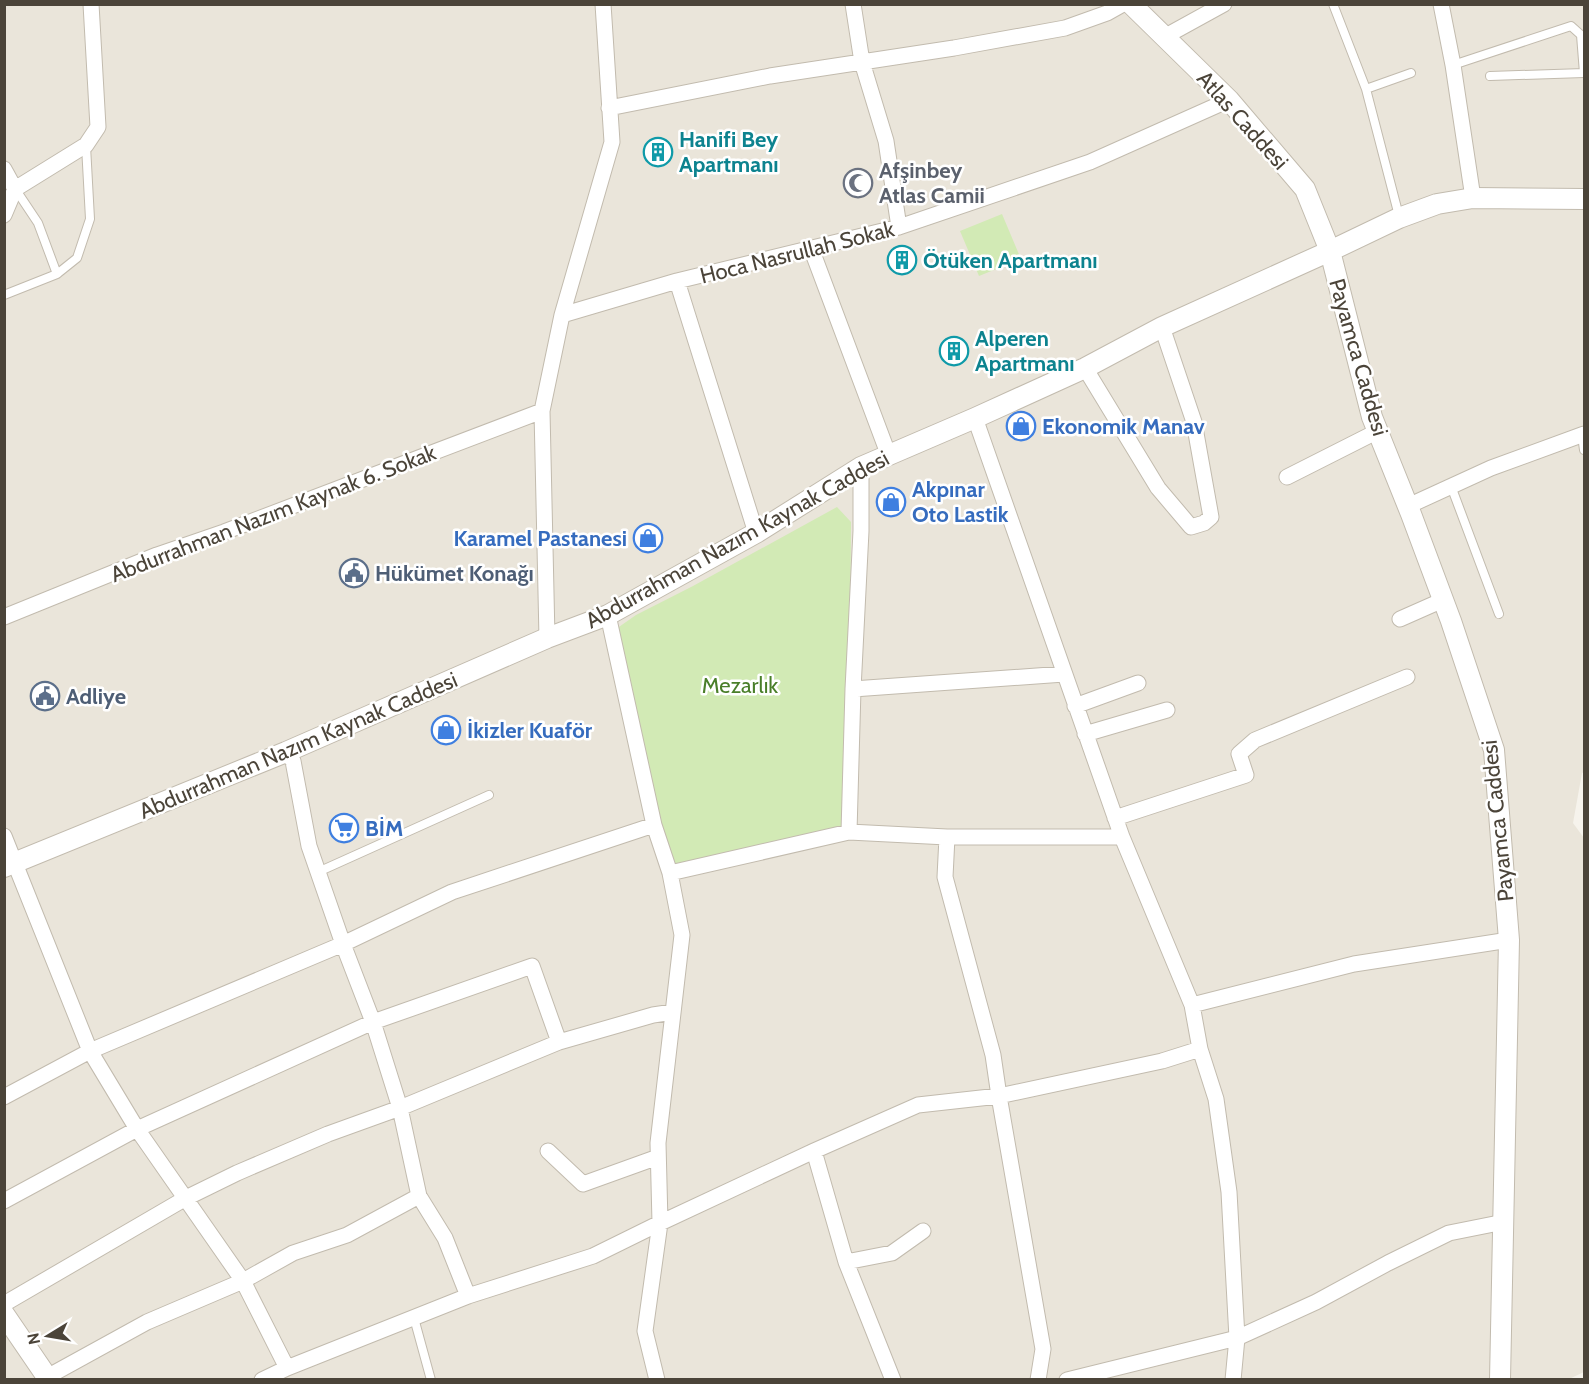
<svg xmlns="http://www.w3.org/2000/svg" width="1589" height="1384" viewBox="0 0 1589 1384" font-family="Cabin,sans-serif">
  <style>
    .residential { fill: #eae5da }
    .green { fill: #d2eab5 }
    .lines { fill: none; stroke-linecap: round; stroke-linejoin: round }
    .service-casing { stroke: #c2bbae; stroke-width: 10 }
    .minor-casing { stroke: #c2bbae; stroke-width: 17 }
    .tertiary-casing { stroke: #c2bbae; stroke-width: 22 }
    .service { stroke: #fff; stroke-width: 8 }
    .minor { stroke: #fff; stroke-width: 15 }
    .tertiary { stroke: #fff; stroke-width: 20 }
    .labels { text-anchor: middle; stroke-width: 5; stroke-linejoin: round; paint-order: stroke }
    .street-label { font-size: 22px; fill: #4b4439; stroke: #fff }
    .culture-label { font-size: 22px; font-weight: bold; fill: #0d838f; stroke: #fff; text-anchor: start }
    .worship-label { font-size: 22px; font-weight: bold; fill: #5b616d; stroke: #fff; text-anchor: start }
    .shop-label { font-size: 22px; font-weight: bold; fill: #366cbe; stroke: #fff; text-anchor: start }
    .service-label { font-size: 22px; font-weight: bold; fill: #4e5e75; stroke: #fff; text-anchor: start }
    .park-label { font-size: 22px; fill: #4a7f2a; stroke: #fff }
  </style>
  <rect width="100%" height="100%" fill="#f6f3ec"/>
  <!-- residential -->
  <path class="residential" d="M5,5H1584V772L1582,773L1573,823L1584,838V1220L1583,1231L1584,1235V1372L1567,1380H5Z"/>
  <!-- green -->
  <path class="green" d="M1002,214L1021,259L979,276L960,231Z
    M837,507L851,522L849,832L670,873L616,629L636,615L693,586Z"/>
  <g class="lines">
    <!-- service casing -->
    <g class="service-casing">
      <path id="service" d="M1333,4L1366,89L1399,216
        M1453,65L1571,26L1581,35L1584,73
        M1490,76L1584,73
        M1366,89L1411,73
        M16,190L38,223L57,274
        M4,295L57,274L77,258L90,219L86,146
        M1582,435L1584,450
        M1451,486L1499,614
        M318,872L489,795
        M414,1318L431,1380"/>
    </g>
    <!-- minor casing -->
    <g class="minor-casing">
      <path id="minor" d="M853,4L862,62L886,141L899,227
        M1441,4L1453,65L1473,198
        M1164,37L1224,4
        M609,108L770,76L954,48L1065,28L1107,13L1123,4
        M4,169L15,189
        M4,215L15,189L86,145L98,127L91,4
        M811,248L889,456
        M677,281L756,533
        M562,315L677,281L899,227L1090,162L1229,100
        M1085,368L1158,488L1191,527L1204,523L1211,517L1194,422L1162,327
        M975,418L1122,837L1192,1005L1200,1049L1216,1099L1229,1192L1237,1338L1067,1380
        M1287,477L1378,431
        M1408,506L1491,468L1584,434
        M608,615L654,825L670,873L682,935L658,1143L660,1223L645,1331L657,1380
        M4,617L157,555L224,532L542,411
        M1400,619L1443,600
        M547,638L542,411L562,315L612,142L603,4
        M853,689L1064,674
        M1075,706L1138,683
        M1085,734L1167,710
        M286,752L293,761L309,846L343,944L373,1022L400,1108L419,1196L445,1238L468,1296
        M1115,818L1246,775L1239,754L1255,740L1407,677
        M849,832L853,689L861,531V467
        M4,836L90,1051L137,1129L243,1281L287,1368
        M947,837L945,877L993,1055L999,1096L1043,1349L1038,1380
        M670,873L849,832L947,837H1122
        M1192,1005L1354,964L1509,940
        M4,1097L90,1051L343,944L452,892L654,825
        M548,1151L583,1184L658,1157
        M814,1151L846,1262L893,1380
        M4,1201L137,1129L373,1022L532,966L559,1042
        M846,1262L892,1253L923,1231
        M4,1304L186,1198L237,1173L328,1134L400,1108L559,1042L653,1015L673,1012
        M47,1377L147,1322L243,1281L293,1253L347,1235L419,1196
        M262,1380L287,1368L468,1296L593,1256L660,1223L814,1151L918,1105L999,1096L1162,1061L1200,1049
        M1233,1380L1237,1338L1316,1302L1388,1263L1449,1233L1504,1222"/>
    </g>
    <!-- tertiary casing -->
    <g class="tertiary-casing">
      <path id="tertiary" d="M1131,4L1229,100L1305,189L1330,251L1372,417L1411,514L1451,621L1494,750L1509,940L1500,1380
        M4,867L286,752L547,638L608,615L756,533L861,467L975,418L1085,368L1162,327L1330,251L1399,218L1437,204L1473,198L1584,199
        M4,1314L49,1380"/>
    </g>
    <!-- service -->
    <use href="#service" class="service"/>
    <!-- minor -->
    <use href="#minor" class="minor"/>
    <!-- tertiary -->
    <use href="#tertiary" class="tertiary"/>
  </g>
  <!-- icons -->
  <defs>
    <g id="building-ring" transform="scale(1.5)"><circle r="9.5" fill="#fff" stroke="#0f9aa8" stroke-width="1.5"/><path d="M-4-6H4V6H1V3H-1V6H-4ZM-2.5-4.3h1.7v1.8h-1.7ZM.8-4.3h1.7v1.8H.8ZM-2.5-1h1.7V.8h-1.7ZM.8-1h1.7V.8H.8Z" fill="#0f9aa8"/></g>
    <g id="mosque-ring" transform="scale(1.5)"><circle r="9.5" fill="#fff" stroke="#6b7280" stroke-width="1.5"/><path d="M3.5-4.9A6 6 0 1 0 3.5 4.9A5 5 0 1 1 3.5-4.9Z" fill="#6b7280"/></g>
    <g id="shop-ring" transform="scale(1.5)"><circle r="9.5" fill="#fff" stroke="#3f7fe0" stroke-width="1.5"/><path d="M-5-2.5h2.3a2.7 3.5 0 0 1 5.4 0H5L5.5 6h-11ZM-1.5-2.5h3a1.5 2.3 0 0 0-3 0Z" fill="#3f7fe0"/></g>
    <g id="civic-ring" transform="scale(1.5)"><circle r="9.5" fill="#fff" stroke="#5c6f8a" stroke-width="1.5"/><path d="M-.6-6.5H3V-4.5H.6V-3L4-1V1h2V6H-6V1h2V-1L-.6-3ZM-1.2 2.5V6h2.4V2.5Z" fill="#5c6f8a"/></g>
    <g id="supermarket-ring" transform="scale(1.5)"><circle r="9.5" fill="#fff" stroke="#3f7fe0" stroke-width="1.5"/><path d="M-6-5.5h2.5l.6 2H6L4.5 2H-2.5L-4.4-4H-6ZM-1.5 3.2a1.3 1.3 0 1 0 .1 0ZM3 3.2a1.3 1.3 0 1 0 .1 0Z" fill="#3f7fe0"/></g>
  </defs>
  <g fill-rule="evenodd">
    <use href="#building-ring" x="658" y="152"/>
    <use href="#mosque-ring" x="858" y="183"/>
    <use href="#building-ring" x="902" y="260"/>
    <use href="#building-ring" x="954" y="351"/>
    <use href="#shop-ring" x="1021" y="426"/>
    <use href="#shop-ring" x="891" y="502"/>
    <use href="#shop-ring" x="648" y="538"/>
    <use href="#civic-ring" x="354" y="573"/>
    <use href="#civic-ring" x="45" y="696"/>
    <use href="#shop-ring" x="446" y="730"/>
    <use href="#supermarket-ring" x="344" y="828"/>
  </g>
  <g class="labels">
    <!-- street labels -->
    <g class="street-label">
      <text transform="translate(1243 120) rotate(48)" y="8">Atlas Caddesi</text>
      <text transform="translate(797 252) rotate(-14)" y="8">Hoca Nasrullah Sokak</text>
      <text transform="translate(1359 357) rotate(74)" y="8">Payamca Caddesi</text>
      <text transform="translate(273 513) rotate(-21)" y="8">Abdurrahman Nazım Kaynak 6. Sokak</text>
      <text transform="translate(737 539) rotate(-29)" y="8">Abdurrahman Nazım Kaynak Caddesi</text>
      <text transform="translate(298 745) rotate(-23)" y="8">Abdurrahman Nazım Kaynak Caddesi</text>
      <text transform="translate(1497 821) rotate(-96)" y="8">Payamca Caddesi</text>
    </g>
    <!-- culture labels -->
    <g class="culture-label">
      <text x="679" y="147">Hanifi Bey<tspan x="679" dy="25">Apartmanı</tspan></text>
      <text x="923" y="268">Ötüken Apartmanı</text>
      <text x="975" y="346">Alperen<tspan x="975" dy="25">Apartmanı</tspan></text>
    </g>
    <!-- worship labels -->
    <g class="worship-label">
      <text x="879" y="178">Afşinbey<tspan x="879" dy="25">Atlas Camii</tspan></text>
    </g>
    <!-- shop labels -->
    <g class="shop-label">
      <text x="1042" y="434">Ekonomik Manav</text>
      <text x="912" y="497">Akpınar<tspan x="912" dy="25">Oto Lastik</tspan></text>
      <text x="627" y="546" text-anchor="end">Karamel Pastanesi</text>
      <text x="467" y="738">İkizler Kuaför</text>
      <text x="365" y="836">BİM</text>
    </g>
    <!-- service labels -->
    <g class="service-label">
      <text x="375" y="581">Hükümet Konağı</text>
      <text x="66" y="704">Adliye</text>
    </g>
    <!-- park labels -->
    <g class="park-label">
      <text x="740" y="693">Mezarlık</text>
    </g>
  </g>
  <!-- border -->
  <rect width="1589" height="1384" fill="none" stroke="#4b4439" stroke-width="12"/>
  <!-- north arrow -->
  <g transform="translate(48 1336) rotate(259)" stroke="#ffffff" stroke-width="4.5" paint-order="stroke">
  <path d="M0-4.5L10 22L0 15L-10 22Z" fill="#4b4439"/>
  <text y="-9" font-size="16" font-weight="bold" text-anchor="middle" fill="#4b4439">N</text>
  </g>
</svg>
